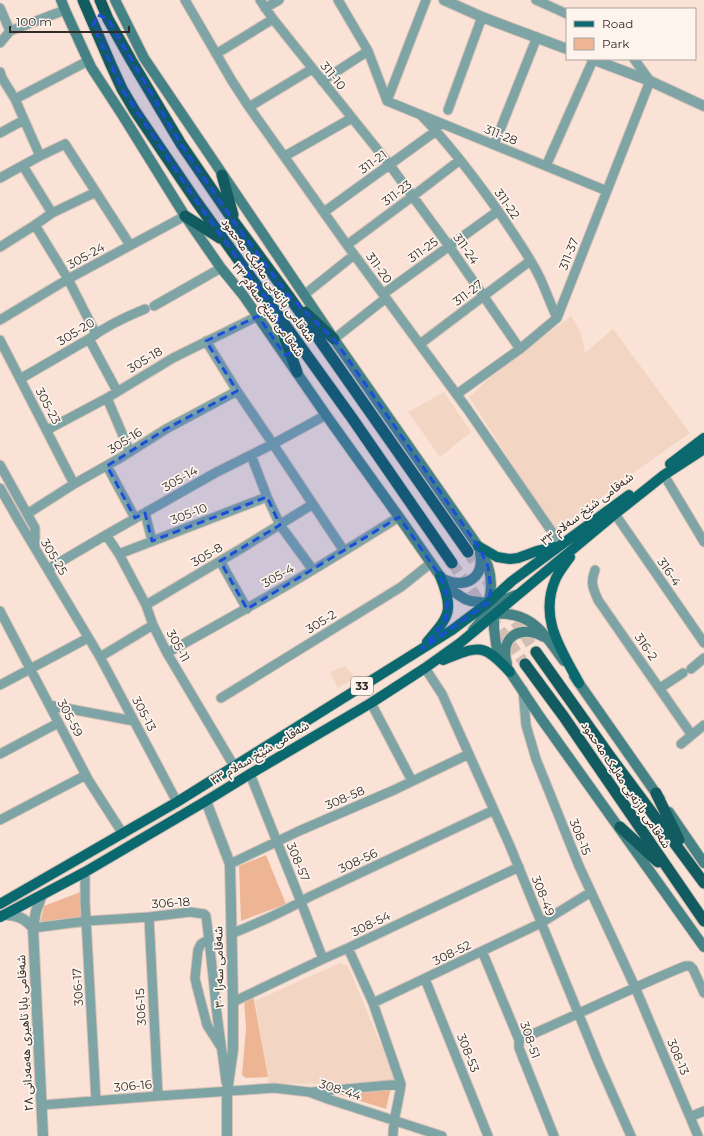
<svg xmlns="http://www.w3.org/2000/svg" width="704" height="1136" viewBox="0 0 704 1136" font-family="Montserrat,'Noto Sans Arabic',sans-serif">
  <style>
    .built { fill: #f3d5c4 }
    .green { fill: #eeb594 }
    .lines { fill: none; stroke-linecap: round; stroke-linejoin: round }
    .trunk-tunnel { stroke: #d2beb3; stroke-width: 11; stroke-dasharray: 11 5.5; stroke-linecap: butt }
    .minor-casing { stroke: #d6c2b6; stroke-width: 11 }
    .tertiary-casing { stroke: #d6c2b6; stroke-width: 12 }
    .secondary-casing { stroke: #d6c2b6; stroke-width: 12 }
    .primary-casing { stroke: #d6c2b6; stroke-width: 12 }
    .trunk-casing { stroke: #d6c2b6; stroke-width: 13 }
    .minor { stroke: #7ea4a6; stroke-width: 9 }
    .tertiary { stroke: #7ea4a6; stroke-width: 10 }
    .secondary { stroke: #458286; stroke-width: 10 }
    .primary { stroke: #09696f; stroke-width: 10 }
    .trunk { stroke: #125c61; stroke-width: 11 }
    .marked { fill: #1d4ed8; fill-opacity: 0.2; stroke: #1d4ed8; stroke-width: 3; stroke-dasharray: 8 5; stroke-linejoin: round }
    .labels { text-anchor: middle; stroke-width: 3.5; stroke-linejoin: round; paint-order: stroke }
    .shield { fill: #fdf4ee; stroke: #706761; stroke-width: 1 }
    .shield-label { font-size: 11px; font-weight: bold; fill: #332a25 }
    .street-label { font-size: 12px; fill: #332a25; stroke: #fdf4ee }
  </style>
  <rect width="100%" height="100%" fill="#fae3d6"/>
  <!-- built -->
  <path class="built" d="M571,316L581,333L585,353L613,329L690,433L633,473L559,531L552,526L469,397L493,375Z
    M444,392L471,432L440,457L408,412Z
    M345,666L355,678L338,688L330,672Z
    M340,963L348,966L397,1083L269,1084L255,1001Z"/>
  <!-- green -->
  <path class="green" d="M266,855L286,904L241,921L239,866Z
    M83,891L85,919L40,924L44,906Z
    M253,995L268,1077L246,1078L242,1075L246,1028L244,999Z
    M391,1087L386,1109L335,1093Z"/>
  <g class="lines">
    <!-- trunk-tunnel -->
    <path class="trunk-tunnel" d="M468,552L493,589
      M452,563L525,664
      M506,608L536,652"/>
    <!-- minor casing -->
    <g class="minor-casing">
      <path id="minor" d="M185,0L232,81L249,107L347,245L468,410L561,545
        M260,0L273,19L389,164L449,246L520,349
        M338,0L368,51L387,101
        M536,0L567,14
        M0,8L10,31
        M265,8L279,0
        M0,43L10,31L65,10
        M216,54L273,19
        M0,72L2,78L15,99L40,156
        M322,81L368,51
        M15,99L88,61
        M387,101L607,191
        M387,101L426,0
        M249,107L312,69
        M448,110L482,17
        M421,115C452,147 478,182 503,218C516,238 530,257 540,278C546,291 551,305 557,318
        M0,133L24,120
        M494,145L537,37
        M285,156L352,118
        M23,166L52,213
        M546,166L593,60
        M0,178L40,156L65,144L130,245
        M324,212L436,131L438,125
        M35,225L68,279L96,334
        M347,245L413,196L460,160
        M0,247L35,225L52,213L96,192
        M383,294L498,211
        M304,295L354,255
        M154,306L221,268
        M0,320L68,279L185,216
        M89,339L117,391
        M334,339L386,298
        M0,340L74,484
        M206,341L237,391L273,444L344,551
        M420,344L530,261
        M20,379L89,339C106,326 125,317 145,309
        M457,394L520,349L557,318L650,81L634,59
        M107,398L130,452
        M47,430L107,398L173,358L258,316
        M251,455L267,497L280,525L313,570
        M0,465L35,528V547
        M107,466L135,518
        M664,475L704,542
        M0,488L17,518L100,657L177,802
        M145,513L152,541
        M27,514L74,484L120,458L166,429L237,391
        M615,514L704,643
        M106,535L119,554L146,605L153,625L167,653L234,766
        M119,554L267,497
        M220,561L247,609
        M48,569L106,535L215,473L273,444L326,415
        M595,570C590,583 593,588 598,600L691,734
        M146,605L242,548L313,504
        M0,611L89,781L123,834
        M167,653C194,638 221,623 247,608C299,580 349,548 399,517
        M100,657L153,625
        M425,668L442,694L510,846L599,1064L631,1136
        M691,669L704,658
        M0,685L88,638
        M660,688L683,673
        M523,690L526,725L536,759L579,866L635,987L698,1136
        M221,698L401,587L431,563
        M371,703L412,781
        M49,705L134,721
        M681,744L704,725
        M0,754L58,723
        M250,774L301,902L323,959
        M0,820L86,775
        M230,864L299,831L394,790L469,754
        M85,872V901L96,1101
        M149,917L158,1096
        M33,928L87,921L149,917L190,912L204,914L206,916C210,946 213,976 216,1006C219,1031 223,1057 226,1082
        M231,934C258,923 284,912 309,897L494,810
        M209,939L201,944L198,950L195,978L197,987L207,1025L221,1047
        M348,948L373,1003L401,1084C399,1102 393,1118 393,1136
        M482,951L519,1040V1048L554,1136
        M425,979L488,1136
        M233,1002L323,959L348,948L519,867
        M373,1003L541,923L591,892
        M519,1040C575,1016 629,989 685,966H690L693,969L704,993
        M312,1092L401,1084
        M42,1105L158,1096L274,1088L309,1092L328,1099L442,1136
        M690,1117L704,1111"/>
    </g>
    <!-- tertiary casing -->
    <g class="tertiary-casing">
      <path id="tertiary" d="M444,0L482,17L567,49
        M592,59L650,81L704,106
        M206,801L230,864L233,1002V1049L227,1092V1136
        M42,895L36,911L33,928L43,1136
        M3,915C16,914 25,918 33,928"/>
    </g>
    <!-- secondary casing -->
    <g class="secondary-casing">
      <path id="secondary" d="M61,0L65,10L91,67L123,116L185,216L221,268L243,295L326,415L399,517L440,576L454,592L465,599L471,601L488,603L503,600L516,595
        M115,0L144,58L334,339L478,546C481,552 485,559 488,566C495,587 489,614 473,630
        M443,579C465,589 485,579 480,553
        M495,608L494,614V628L496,644L498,652L510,672L540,717L704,947
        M490,614C531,610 542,631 564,661
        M507,664C499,636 521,624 544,637
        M574,676L660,799
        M669,812L704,863"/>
    </g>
    <!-- primary casing -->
    <g class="primary-casing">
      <path id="primary" d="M670,464L704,438
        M478,546L497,557L510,559L518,558L537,551L555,547
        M570,557C565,564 560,570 556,578C538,618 561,649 579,683
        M427,642C450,615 454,611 440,576
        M443,660C479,646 482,642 510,672
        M0,904L177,802L452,630L488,603L512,581L629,495
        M0,917L85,872L206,801L250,774L371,703L425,668L460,643L615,514L664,475L704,449"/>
    </g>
    <!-- trunk casing -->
    <g class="trunk-casing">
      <path id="trunk" d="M83,0L111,65L122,89L135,111L196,201L352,418L452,563
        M100,0L108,19L131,60L181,144L235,223L288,295L468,552
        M222,175L233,215
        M185,216L220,238
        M305,312L334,339
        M280,325L297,372
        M536,652L609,755L704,883
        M525,664L564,717L704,921
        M656,793L679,840
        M620,827L658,862"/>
    </g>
    <!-- minor -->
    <use href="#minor" class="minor"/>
    <!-- tertiary -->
    <use href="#tertiary" class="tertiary"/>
    <!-- secondary -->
    <use href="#secondary" class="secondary"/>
    <!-- primary -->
    <use href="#primary" class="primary"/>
    <!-- trunk -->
    <use href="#trunk" class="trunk"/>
  </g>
  <!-- marked area -->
  <path class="marked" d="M98,15L108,19L181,144L235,223L288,295L334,339L478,546L488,566L491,589L488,603L422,649L445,621L448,599L440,576L399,517L247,609L220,561L280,525L267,497L152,541L145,513L135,518L107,466L166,429L237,391L206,341L258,316L285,355L290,353L275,311L196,201L122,89L93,25Z"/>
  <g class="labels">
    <!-- shield labels -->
    <rect class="shield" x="351" y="677" width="22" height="18" rx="3"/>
    <g class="shield-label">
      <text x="362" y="690">33</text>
    </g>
    <!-- street labels -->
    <g class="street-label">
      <text transform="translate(333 76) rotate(51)" y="4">311-10</text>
      <text transform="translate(501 135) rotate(22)" y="4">311-28</text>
      <text transform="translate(373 162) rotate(-36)" y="4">311-21</text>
      <text transform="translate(397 193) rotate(-37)" y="4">311-23</text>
      <text transform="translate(507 204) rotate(55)" y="4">311-22</text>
      <text transform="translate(466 249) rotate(55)" y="4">311-24</text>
      <text transform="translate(423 250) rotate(-36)" y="4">311-25</text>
      <text transform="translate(569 254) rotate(-68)" y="4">311-37</text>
      <text transform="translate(86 256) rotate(-29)" y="4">305-24</text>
      <text transform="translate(379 268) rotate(54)" y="4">311-20</text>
      <text transform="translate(268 280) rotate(54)" y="4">شەقامی بازنەیی مەلیک مەحمود</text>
      <text transform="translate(468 293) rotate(-37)" y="4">311-27</text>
      <text transform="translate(268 310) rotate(54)" y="4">شەقامی شێخ سەلام ٣٣</text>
      <text transform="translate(76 332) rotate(-31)" y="4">305-20</text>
      <text transform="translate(145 360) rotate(-31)" y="4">305-18</text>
      <text transform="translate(48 406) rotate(62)" y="4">305-23</text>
      <text transform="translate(125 441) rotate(-32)" y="4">305-16</text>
      <text transform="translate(180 479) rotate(-30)" y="4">305-14</text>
      <text transform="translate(587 509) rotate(-37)" y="4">شەقامی شێخ سەلام ٣٣</text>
      <text transform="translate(189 514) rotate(-21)" y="4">305-10</text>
      <text transform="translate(207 555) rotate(-31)" y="4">305-8</text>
      <text transform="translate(54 557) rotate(59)" y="4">305-25</text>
      <text transform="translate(669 572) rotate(55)" y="4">316-4</text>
      <text transform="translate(278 576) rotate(-30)" y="4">305-4</text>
      <text transform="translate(321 622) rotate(-32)" y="4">305-2</text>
      <text transform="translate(178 646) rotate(61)" y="4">305-11</text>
      <text transform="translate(646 647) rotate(55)" y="4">316-2</text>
      <text transform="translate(144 714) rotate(62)" y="4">305-13</text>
      <text transform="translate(70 718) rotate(62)" y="4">305-59</text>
      <text transform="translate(260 753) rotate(-31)" y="4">شەقامی شێخ سەلام ٣٣</text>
      <text transform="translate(626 785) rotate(56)" y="4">شەقامی بازنەیی مەلیک مەحمود</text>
      <text transform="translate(345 798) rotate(-23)" y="4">308-58</text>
      <text transform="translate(580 837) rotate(68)" y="4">308-15</text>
      <text transform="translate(358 861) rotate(-25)" y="4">308-56</text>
      <text transform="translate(298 862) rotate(67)" y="4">308-57</text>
      <text transform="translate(543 896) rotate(68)" y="4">308-49</text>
      <text transform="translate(171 903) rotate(-4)" y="4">306-18</text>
      <text transform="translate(371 924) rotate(-26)" y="4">308-54</text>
      <text transform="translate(452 953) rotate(-26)" y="4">308-52</text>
      <text transform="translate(219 967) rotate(-91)" y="4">شەقامی سەرا ٣٠</text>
      <text transform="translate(78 987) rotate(-93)" y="4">306-17</text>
      <text transform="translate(141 1007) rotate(-93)" y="4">306-15</text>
      <text transform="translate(25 1033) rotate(-93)" y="4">شەقامی بابا تاهیری هەمەدانی ٢٨</text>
      <text transform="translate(530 1040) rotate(71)" y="4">308-51</text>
      <text transform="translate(468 1053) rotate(68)" y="4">308-53</text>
      <text transform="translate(678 1057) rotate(67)" y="4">308-13</text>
      <text transform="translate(133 1086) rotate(-5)" y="4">306-16</text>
      <text transform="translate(340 1090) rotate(18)" y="4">308-44</text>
    </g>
  </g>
  <!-- legend -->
  <rect x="566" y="8" width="130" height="52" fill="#fdf4ee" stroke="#aca39e"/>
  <rect x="574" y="21" width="20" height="6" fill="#09696f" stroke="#aca39e"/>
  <text x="602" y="28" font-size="12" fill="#332a25">Road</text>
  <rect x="574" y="38" width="20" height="12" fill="#eeb594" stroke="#aca39e"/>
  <text x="602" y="48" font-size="12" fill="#332a25">Park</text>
  <!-- scale -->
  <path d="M10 26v6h119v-6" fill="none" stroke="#332a25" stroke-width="2"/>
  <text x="16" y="26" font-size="12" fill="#332a25" stroke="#fdf4ee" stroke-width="3" paint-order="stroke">100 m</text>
</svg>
